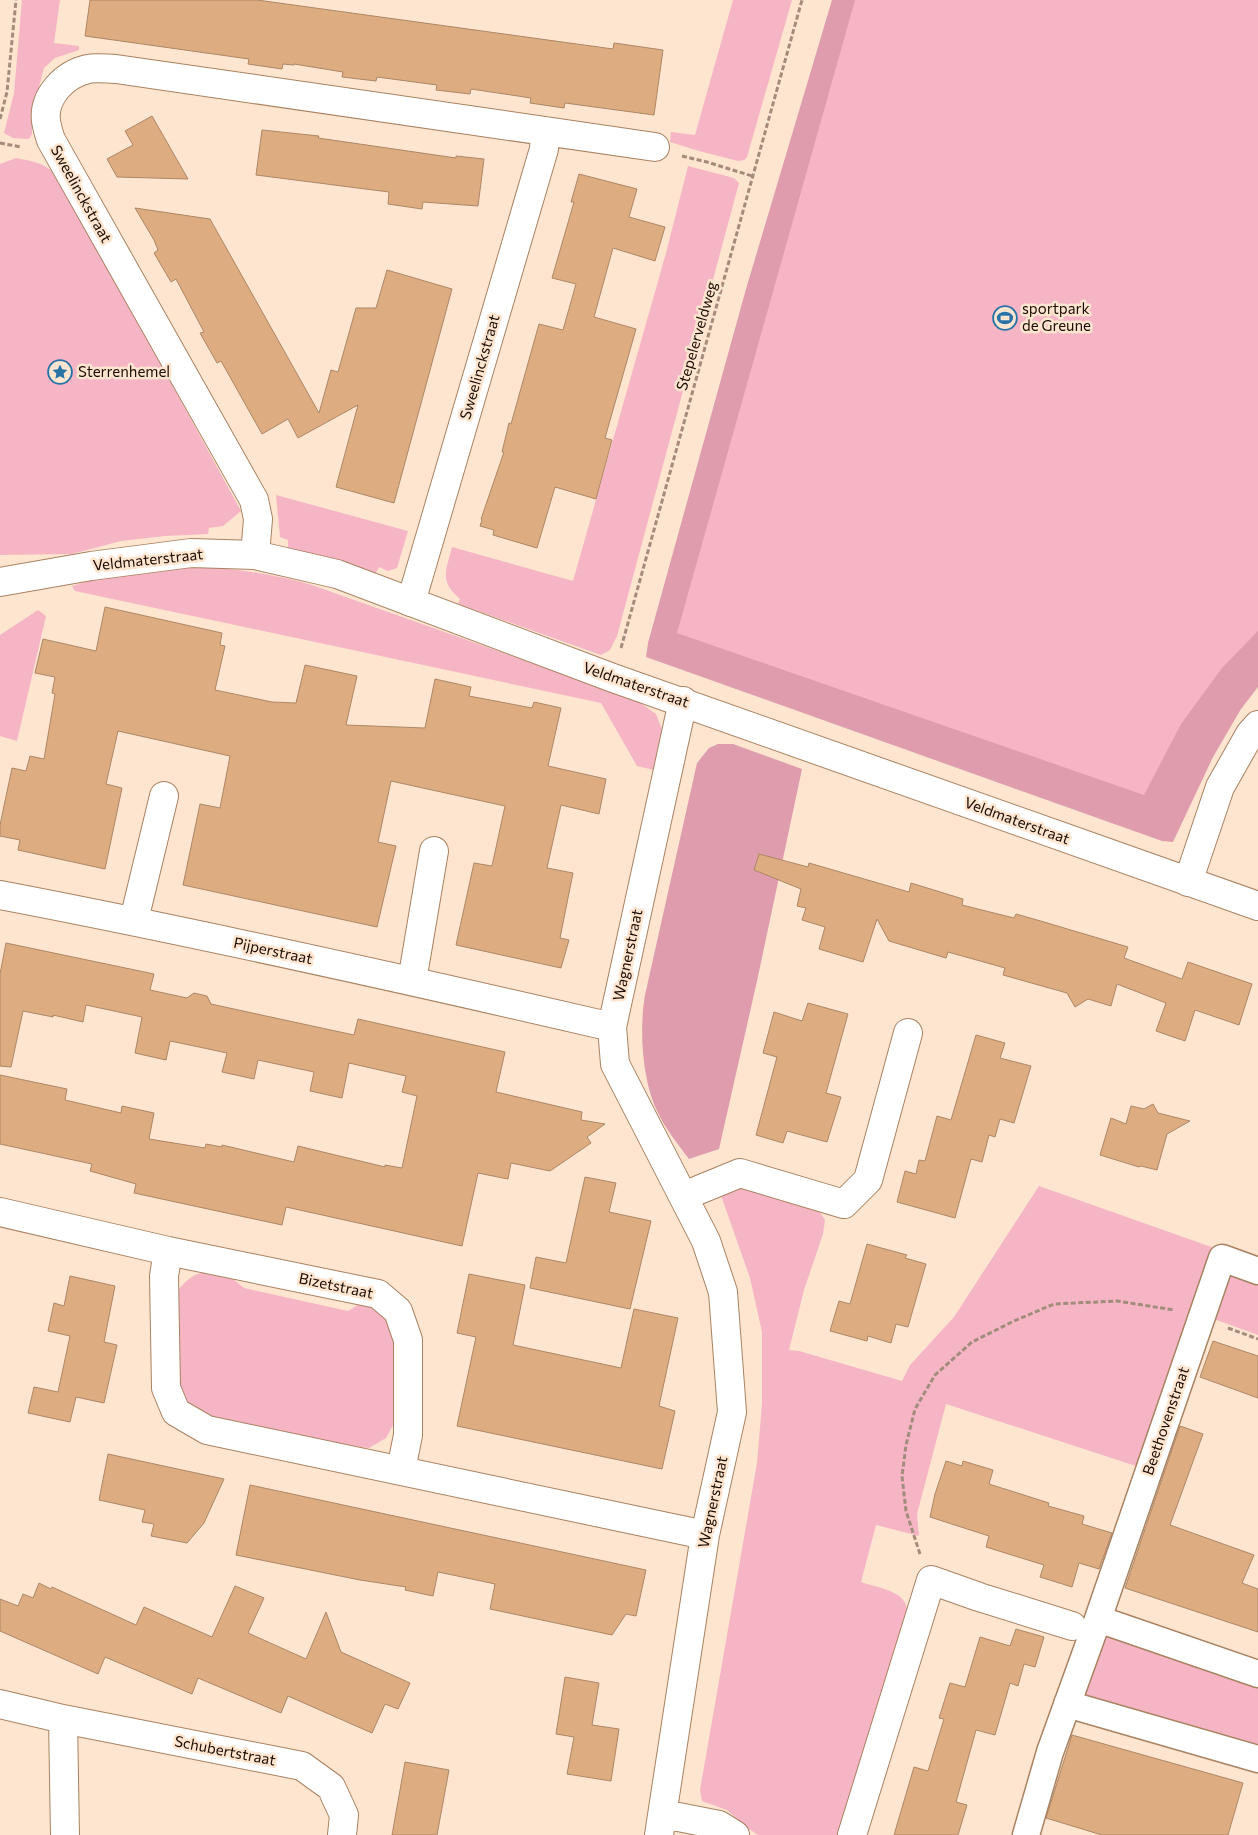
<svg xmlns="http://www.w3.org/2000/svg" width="1258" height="1835" viewBox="0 0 1258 1835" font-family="Commissioner,sans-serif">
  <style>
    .green { fill: #f6b5c5 }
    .forest { fill: #de9cad }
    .building { fill: #ddac80; stroke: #ad8766 }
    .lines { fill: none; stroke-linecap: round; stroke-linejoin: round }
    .pedestrian-casing { stroke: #a88261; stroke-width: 29 }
    .minor-casing { stroke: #a88261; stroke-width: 30 }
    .tertiary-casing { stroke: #a88261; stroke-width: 30 }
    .path { stroke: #a28d7d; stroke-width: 3; stroke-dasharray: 5 2.5; stroke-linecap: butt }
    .pedestrian { stroke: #fff; stroke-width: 26 }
    .minor { stroke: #fff; stroke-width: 28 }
    .tertiary { stroke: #fff; stroke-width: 28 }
    .labels { text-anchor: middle; stroke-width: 5; stroke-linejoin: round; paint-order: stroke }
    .street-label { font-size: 15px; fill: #1a0c02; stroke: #fee5d0 }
    .poi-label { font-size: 15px; fill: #1a0c02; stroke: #fee5d0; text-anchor: start }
  </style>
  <rect width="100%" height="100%" fill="#fee5d0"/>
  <!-- green -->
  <path class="green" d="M22,0H60L54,43L79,46V50L55,58L44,68L32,113V134L29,139L13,138L4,133L14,93Z
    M733,0H792L747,157L744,160L738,161L699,151L670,142L671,132L695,135Z
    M835,0H1258V662L1164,806L667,635Z
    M16,158C37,162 45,163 59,178L241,511L223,526L209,528L208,534L165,536L121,541L72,554L0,555V164Z
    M688,166L734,178L739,183L617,636L610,650L601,655L458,604L460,599C439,581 446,571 452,547L573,581L666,253Z
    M276,495L408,531L397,568L388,571L379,567L374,576L334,561L288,548V540L280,537Z
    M178,566C224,567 264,572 309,584L636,700L656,714L663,732L654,770L637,766L601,703L75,591L72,586L106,576Z
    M38,610L46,616L17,741L0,736V635Z
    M731,1182L819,1211L825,1220L823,1234L804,1290L789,1350L799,1351L902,1381L910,1365L954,1317L1039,1186L1217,1249L1142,1468L946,1404L917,1514L919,1536L876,1525L861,1582C874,1587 905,1590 907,1609C907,1614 905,1620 905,1625L842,1835H758L746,1827L727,1810L702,1801L700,1790L757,1463L762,1404V1332L750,1278L718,1187Z
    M210,1271L227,1274L244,1288L348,1311L361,1303L376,1308L389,1319L395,1334L397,1418L386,1438L369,1448L345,1445L202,1414L188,1404L177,1388L176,1293C187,1279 192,1274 210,1271Z
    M1223,1271L1258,1276V1335L1208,1317Z
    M1102,1625L1258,1678V1755L1074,1700Z"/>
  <!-- forest -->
  <path class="forest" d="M832,0H855L677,633L1144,795L1181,724L1222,668L1258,631V687L1241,709L1213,757L1173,842L1162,841L646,657L648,643L746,289Z
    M718,744H733L802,769L757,981L719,1149L689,1159C678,1144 666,1130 658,1113C642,1081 639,1030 645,995L697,763L709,748Z"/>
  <!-- building -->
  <path class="building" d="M90,0H257L613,49L614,43L663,50L654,115L565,103L564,108L530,103L531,98L471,89L470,94L436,90L437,85L377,77L376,81L342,77L343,72L294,64V65L283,64L282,69L248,64L249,59L85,36Z
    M152,116L188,179L117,177L107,159L133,145L125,131Z
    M262,130L319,136L318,138L456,158V156L484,159L478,206L423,202L422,209L388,204L389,192L256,175Z
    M579,174L637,189L629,217L665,227L655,261L613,248L594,317L636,329L605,438L612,440L596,499L555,487L537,548L493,535L494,530L480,526L482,520L481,519L504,452H502L509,423L511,424L539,324L563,330L576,284L552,278L574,202H571Z
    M135,208L210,219L319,413L331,370L338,372L356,308H376L387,270L452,289L394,503L336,487L358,405L298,438L288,419L262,434L221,361L217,363L200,333L204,332L176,279L171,282L154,253L158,250L154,240Z
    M105,607L222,633L220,645L225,646L215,690L272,702L296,703L305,665L357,676L346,725L425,728L435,679L471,687L469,696L532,708L534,702L561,708L548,766L606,779L599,814L561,805L547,868L573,873L560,938L569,940L561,968L456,945L474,863L492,866L505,806L391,781L378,842L396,846L377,927L183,885L200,804L220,808L230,756L118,731L106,784L122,788L105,869L18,850L20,840L0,836V825L12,768L26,771L30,756L44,759L55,694L52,693L55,677L35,673L43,639L96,651Z
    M759,854L808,867L809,863L909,892L911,883L963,899L962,905L1014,918L1016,914L1044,922L1128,947L1124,958L1182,979L1188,962L1252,984L1239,1025L1195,1010L1185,1041L1156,1031L1166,1003L1117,984L1111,1006L1088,999L1075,1007L1067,993L1003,975L1005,968L948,952L946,958L889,941L877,919L863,962L819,949L825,927L802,920L806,908L797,906L801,889L754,870Z
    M6,943L154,974L150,990L187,998L194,993L207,996L211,1004L266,1016L354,1035L358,1019L505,1052L496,1092L582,1112L581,1120L605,1124L587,1137L591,1143L550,1171L511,1163L508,1179L478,1173L462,1246L286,1207L282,1225L134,1193L136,1184L90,1171L92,1164L0,1144V1075L67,1089L65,1100L121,1113L122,1106L154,1113L149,1139L205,1148L206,1144L222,1147V1145L294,1162L298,1146L385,1167V1165L402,1168L417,1096L402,1092L406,1076L349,1063L342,1098L310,1091L314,1072L258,1060L254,1079L222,1072L227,1053L199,1047L170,1041L166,1060L135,1053L142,1017L86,1005L83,1022L53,1015V1017L23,1011L11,1067L0,1066V974Z
    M808,1003L848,1014L826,1093L841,1097L827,1142L787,1131L783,1143L756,1135L777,1057L763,1053L774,1012L802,1021Z
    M976,1035L1005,1043L1000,1058L1031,1066L1014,1123L1000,1119L995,1137L989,1135L982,1162L971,1159L955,1218L897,1202L905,1171L916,1174L919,1160L925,1161L937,1116L951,1120Z
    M1153,1104L1158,1113L1190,1121L1167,1134L1157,1170L1141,1166L1139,1167L1100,1155L1111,1118L1126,1124L1131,1106L1144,1109Z
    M585,1177L616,1183L609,1212L651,1221L630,1309L530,1288L536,1257L566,1263Z
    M867,1244L907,1255L905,1258L926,1264L908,1327L896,1324L891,1343L868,1336L867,1341L830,1331L839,1301L850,1304Z
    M469,1274L525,1285L513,1345L621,1368L634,1309L678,1318L659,1406L675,1411L662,1469L457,1426L476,1337L457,1333Z
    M70,1276L115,1286L104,1342L117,1345L104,1403L76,1397L70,1422L28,1413L34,1387L58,1392L70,1336L48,1331L54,1303L64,1306Z
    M1213,1341L1258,1356V1398L1200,1377Z
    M1180,1426L1203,1434L1170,1525L1254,1555L1242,1583L1258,1589V1632L1125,1588Z
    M108,1454L224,1479L204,1523L187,1543L151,1536L154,1524L142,1522L145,1510L99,1500Z
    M946,1461L962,1466L963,1461L993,1470L989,1484L1049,1503L1048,1506L1084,1516L1082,1524L1112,1533L1099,1569L1079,1563L1072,1587L1040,1577L1044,1565L986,1547L989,1536L930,1517L935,1494Z
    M250,1485L646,1570L636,1616L626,1614L612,1635L490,1609L495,1584L467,1578L438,1572L433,1596L405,1590L406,1587L360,1580L236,1555Z
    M39,1583L51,1589L52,1587L136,1625L144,1607L212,1637L235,1586L264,1598L248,1633L306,1659L326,1612L341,1652L410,1683L398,1709L385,1704L372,1733L288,1696L281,1713L198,1678L192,1694L105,1657L98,1674L0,1631V1599L18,1606L23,1594L33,1598Z
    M1016,1629L1044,1637L1035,1667L1024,1664L1018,1686L1010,1683L995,1735L976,1730L956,1802L967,1805L958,1835H894L914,1767L928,1771L944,1719L939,1718L950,1683L965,1687L980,1637L1010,1646Z
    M565,1677L599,1683L592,1725L619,1729L611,1781L567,1774L574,1737L556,1734Z
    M1072,1735L1243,1783L1228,1835H1102L1046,1818Z
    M405,1762L449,1770L437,1835H392Z"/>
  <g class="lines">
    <!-- pedestrian casing -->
    <g class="pedestrian-casing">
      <path id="pedestrian" d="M1098,1619L1258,1674
        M1067,1704L1258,1759
        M1026,1835L1050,1752L1098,1619L1222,1258L1258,1271"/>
    </g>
    <!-- minor casing -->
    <g class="minor-casing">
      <path id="minor" d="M255,555L258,519L254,500L51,140C49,134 47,128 46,121C43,96 65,74 88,69C96,67 107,69 116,69L655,147
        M411,602L544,149L545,131
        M1188,882L1220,787L1250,734L1258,725
        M0,895C205,934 409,980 612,1027
        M134,920L164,796
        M412,981L434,851
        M684,1196L740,1173L844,1204L868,1180L908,1033
        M0,1212L168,1251L164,1276L166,1388L176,1412L207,1430L705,1535
        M168,1251L378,1294L398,1311L408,1340V1435L401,1470
        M0,1704L63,1719L302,1766L331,1787L344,1815L342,1835
        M63,1719L65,1835
        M663,1814L719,1825L735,1835
        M659,1835L705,1535L732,1412L723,1292L706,1241L615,1064L612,1027L683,701
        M852,1835L931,1580L979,1597L1072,1626"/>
    </g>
    <!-- tertiary casing -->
    <g class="tertiary-casing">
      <path id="tertiary" d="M0,582L91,566L191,553L255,555L337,574L613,678L1258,906"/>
    </g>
    <!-- path -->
    <path class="path" d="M0,119L7,92L16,0
      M0,143L21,147
      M682,156L707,162L752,176
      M621,648L802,0
      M1228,1328L1258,1339
      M920,1554L906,1511L902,1476L906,1445L915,1409L935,1375L972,1342L1014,1321L1054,1304L1117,1301L1174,1310"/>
    <!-- pedestrian -->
    <use href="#pedestrian" class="pedestrian"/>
    <!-- minor -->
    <use href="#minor" class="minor"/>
    <!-- tertiary -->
    <use href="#tertiary" class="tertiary"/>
  </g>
  <!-- icons -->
  <defs>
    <g id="stadium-ring" transform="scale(1.25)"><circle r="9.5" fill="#fee5d0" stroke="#2974a7" stroke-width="1.5"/><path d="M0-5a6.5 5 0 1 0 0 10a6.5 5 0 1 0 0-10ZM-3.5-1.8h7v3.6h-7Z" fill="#2974a7"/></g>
    <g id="sight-ring" transform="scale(1.25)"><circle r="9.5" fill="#fee5d0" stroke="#2974a7" stroke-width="1.5"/><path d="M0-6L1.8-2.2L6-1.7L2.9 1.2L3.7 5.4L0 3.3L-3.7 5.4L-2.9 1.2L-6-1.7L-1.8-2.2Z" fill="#2974a7"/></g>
  </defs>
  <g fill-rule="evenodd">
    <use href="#stadium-ring" x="1005" y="318"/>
    <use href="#sight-ring" x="60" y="372"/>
  </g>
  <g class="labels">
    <!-- street labels -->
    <g class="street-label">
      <text transform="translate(81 194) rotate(61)" y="5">Sweelinckstraat</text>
      <text transform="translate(697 336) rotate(-74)" y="5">Stepelerveldweg</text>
      <text transform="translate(480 367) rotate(-74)" y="5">Sweelinckstraat</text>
      <text transform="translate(148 560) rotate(-6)" y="5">Veldmaterstraat</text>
      <text transform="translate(636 685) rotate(19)" y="5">Veldmaterstraat</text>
      <text transform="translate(1017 821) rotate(20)" y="5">Veldmaterstraat</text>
      <text transform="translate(273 951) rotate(12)" y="5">Pijperstraat</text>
      <text transform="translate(628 955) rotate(-78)" y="5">Wagnerstraat</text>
      <text transform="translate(336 1286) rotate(12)" y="5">Bizetstraat</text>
      <text transform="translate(1166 1421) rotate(-71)" y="5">Beethovenstraat</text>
      <text transform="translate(713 1502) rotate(-78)" y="5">Wagnerstraat</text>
      <text transform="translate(225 1751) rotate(11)" y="5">Schubertstraat</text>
    </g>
    <!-- poi labels -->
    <g class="poi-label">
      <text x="1022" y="314">sportpark<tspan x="1022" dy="17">de Greune</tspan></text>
      <text x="78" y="377">Sterrenhemel</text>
    </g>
  </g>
</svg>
